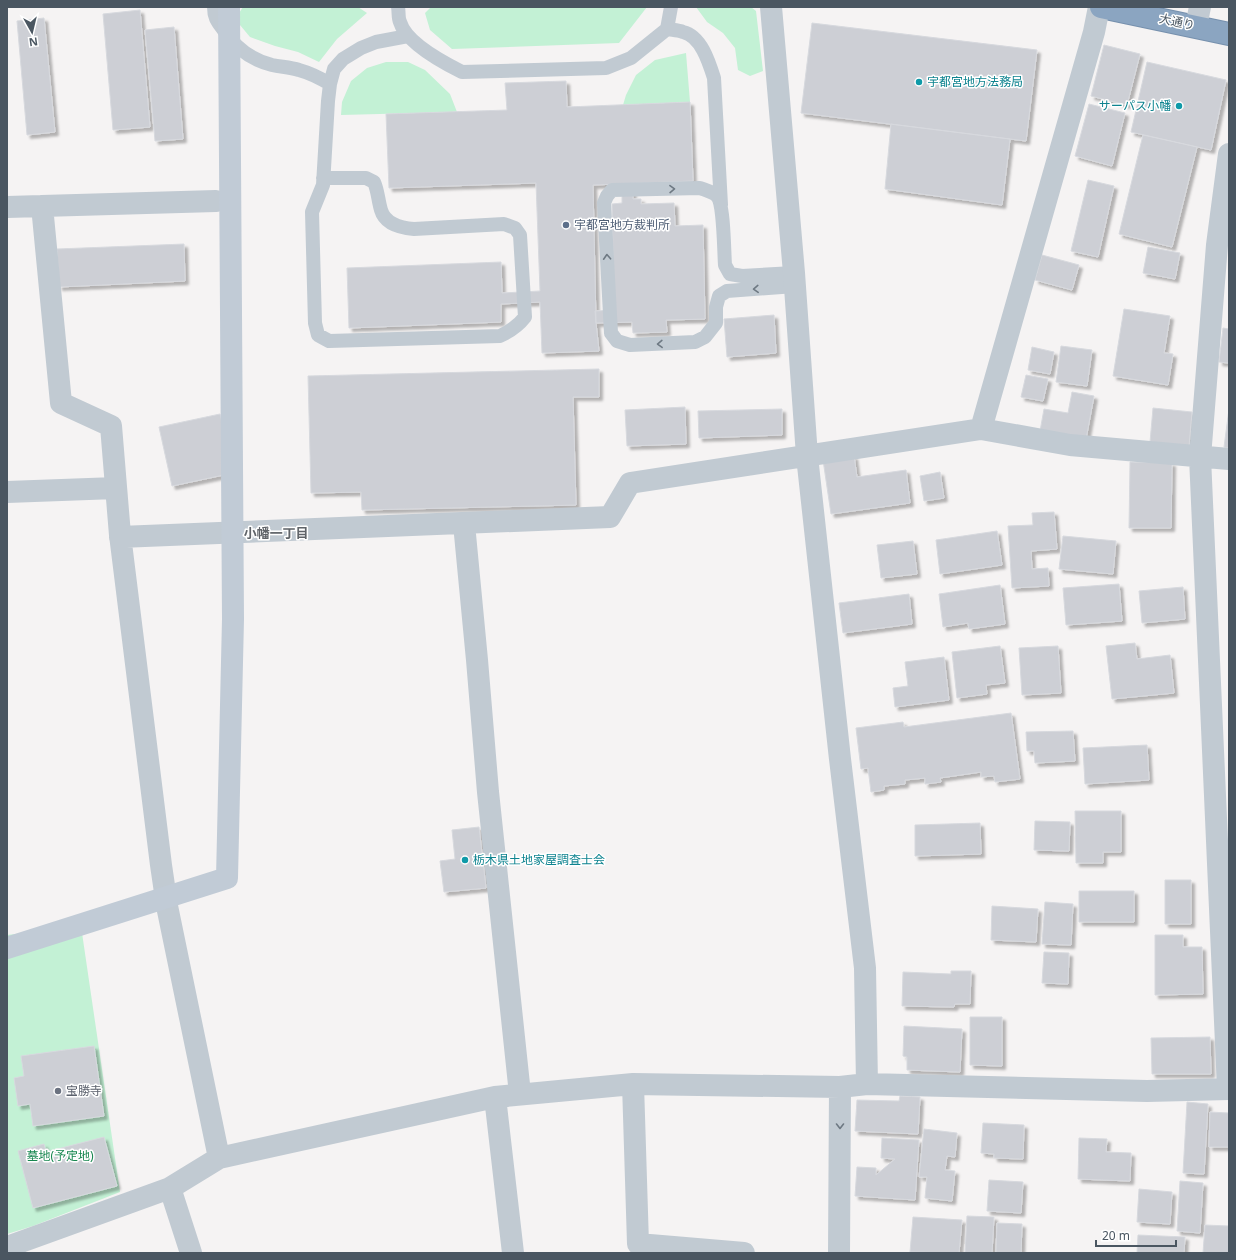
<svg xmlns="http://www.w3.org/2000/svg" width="1236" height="1260" viewBox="0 0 1236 1260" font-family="'Noto Sans','Noto Sans JP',sans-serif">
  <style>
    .green { fill: #c3f1d5 }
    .building { fill: #cdcfd5; stroke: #d7d9de; filter: url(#shadow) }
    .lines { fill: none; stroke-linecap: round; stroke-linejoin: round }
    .highway-casing { stroke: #7690ad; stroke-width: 24 }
    .lane { stroke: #c1cad2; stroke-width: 14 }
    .street { stroke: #c1cad2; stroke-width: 22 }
    .secondary { stroke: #c1cbd6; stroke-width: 22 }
    .highway { stroke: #8ba5c1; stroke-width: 22 }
    .oneway { stroke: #6e7983 }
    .culture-dot { fill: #0f9aa8; stroke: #fff; stroke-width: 1.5 }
    .service-dot { fill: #5c6f8a; stroke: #fff; stroke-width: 1.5 }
    .worship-dot { fill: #6b7280; stroke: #fff; stroke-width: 1.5 }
    .labels { text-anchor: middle; stroke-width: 3; stroke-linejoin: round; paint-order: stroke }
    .street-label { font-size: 12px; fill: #4a5661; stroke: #fff }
    .culture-label { font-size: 12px; fill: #0d838f; stroke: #fff; text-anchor: start }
    .service-label { font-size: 12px; fill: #4e5e75; stroke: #fff; text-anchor: start }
    .worship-label { font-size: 12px; fill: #5b616d; stroke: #fff; text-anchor: start }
    .park-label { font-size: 12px; fill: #17864f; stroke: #fff }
    .neighbourhood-label { font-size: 13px; font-weight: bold; fill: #5f6368; stroke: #fff }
  </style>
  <defs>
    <filter id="shadow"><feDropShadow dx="3.5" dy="3.5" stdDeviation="1" flood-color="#0004"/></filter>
  </defs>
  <rect width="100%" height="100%" fill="#f5f3f3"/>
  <!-- green -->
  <path class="green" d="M243,7H358L367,13L337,39L319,62L298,52L275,46L250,37L235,19Z
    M431,7H647L619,43L452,49L430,30L425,13Z
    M696,7H751L756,11L763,71L750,76L738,70L735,48L723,33L707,22Z
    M686,53L690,102L623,105L626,95L636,75L655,60Z
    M386,62H408L425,70L450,94L457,112L341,115L342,102L351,81L367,68Z
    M81,926L120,1192L33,1226L7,1234V935Z"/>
  <!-- building -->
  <path class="building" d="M140,10L150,127L113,130L103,14Z
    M44,18L55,132L27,135L17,21Z
    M812,23L1037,50L1026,141L801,113Z
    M174,27L183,139L155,141L145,30Z
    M1104,45L1140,54L1127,105L1091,96Z
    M1147,62L1226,80L1211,150L1131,132Z
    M566,81L567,107L690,102L693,181L593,185L596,323L599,351L542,353L540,302L501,304V322L349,328L347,268L501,262L502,293L540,291L536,183L389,188L386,114L507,110L505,83Z
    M1089,104L1125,113L1112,166L1075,156Z
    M891,124L1010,139L1002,205L885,189Z
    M1143,135L1197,147L1172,247L1119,234Z
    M1088,180L1114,186L1098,257L1071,251Z
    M622,184H632L633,199H641V204L674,203L675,226L703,225L705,319L666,320L667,332L633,333L632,322L596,323L595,311L614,310L612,204L622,203Z
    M184,244L185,281L59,287L57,249Z
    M1148,247L1180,253L1175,279L1143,273Z
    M1042,255L1079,265L1072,290L1035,280Z
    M1124,309L1170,316L1164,353L1173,354L1168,385L1113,376Z
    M774,315L776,353L727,357L724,319Z
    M1223,328L1229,329V363L1219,362Z
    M1061,346L1092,350L1087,386L1056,382Z
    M1032,347L1054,352L1050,374L1028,370Z
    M599,369V397H573L576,505L362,510L361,492L311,493L308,376Z
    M1026,375L1048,379L1043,401L1021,397Z
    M1072,392L1094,396L1086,439L1040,431L1044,409L1068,413Z
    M685,407L686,444L627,446L625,410Z
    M1153,408L1192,412L1189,446L1150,442Z
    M782,409V435L699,438L698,411Z
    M1229,409V448L1224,447Z
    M220,414L233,473L172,486L159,427Z
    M854,456L857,477L906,470L910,503L831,514L823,460Z
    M1130,462L1172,463L1171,528H1129Z
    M940,472L944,498L924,501L920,476Z
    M1054,512L1057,549L1031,551L1032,569L1048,568L1049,586L1012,588L1008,526L1033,525L1032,513Z
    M997,531L1002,565L940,574L936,540Z
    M1063,536L1116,541L1113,574L1059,569Z
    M913,541L917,574L881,578L877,545Z
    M1119,584L1122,621L1066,625L1063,588Z
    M1000,585L1005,624L969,629L968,623L943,627L939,594Z
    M1183,587L1185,619L1142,623L1139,591Z
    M909,594L912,624L843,633L839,603Z
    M1135,643L1137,659L1170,655L1174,693L1112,699L1106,646Z
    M1000,646L1005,683L986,685L987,694L957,698L952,652Z
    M1058,646L1061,693L1022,695L1019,648Z
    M944,657L949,700L895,707L893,688L908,686L905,662Z
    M1011,713L1020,779L995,782L994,776L981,777V772L940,778L941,782L925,784V778L905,780V784L884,786V790L871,792L868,768L861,769L856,728L903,722L904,727Z
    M1073,731L1075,761L1035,763L1034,751H1027L1026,732Z
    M1147,745L1149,780L1085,784L1083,748Z
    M1075,811H1121V852H1103V863H1076Z
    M1035,821L1070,822L1069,851L1034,850Z
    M980,823L981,854L915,856V825Z
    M479,827L486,888L444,892L440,861L455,859L452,830Z
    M1165,880H1191V924H1165Z
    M1079,891H1134V922H1079Z
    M1045,902L1073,904L1071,945L1042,944Z
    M992,906L1038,909L1036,942L991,940Z
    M1155,935H1183V947H1202L1203,994L1155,995Z
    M1044,952L1069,953L1068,984L1042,983Z
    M951,971H971L970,1004H955L954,1007L902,1006L903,972L951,974Z
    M970,1017H1002V1066L970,1065Z
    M904,1026L962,1029L960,1072L907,1070V1057L903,1056Z
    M1210,1037L1211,1074H1152L1151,1038Z
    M94,1046L104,1116L33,1126L30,1104L18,1106L14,1078L24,1076L21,1056Z
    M900,1096L920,1097L918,1134L855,1131L857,1100L899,1101Z
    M1187,1102L1208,1104L1204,1174L1183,1173Z
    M1210,1112L1229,1113V1147H1209Z
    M983,1123L1024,1125L1023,1159L994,1158V1154L981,1153Z
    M924,1129L957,1133L955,1157L947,1156L945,1170L955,1171L952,1201L925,1198L927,1177H919Z
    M104,1137L117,1186L33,1208L18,1151L44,1144L46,1152Z
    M882,1138L919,1140L915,1200L855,1196L857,1167L876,1168V1175L895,1159L881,1158Z
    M1079,1138L1107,1139L1106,1152L1131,1153L1130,1181L1078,1179Z
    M989,1180L1023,1182L1021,1213L987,1211Z
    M1180,1181L1203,1183L1200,1233L1177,1231Z
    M1139,1189L1172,1192L1170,1224L1137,1222Z
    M967,1216L994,1217L992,1253H965Z
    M913,1217L962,1220L959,1253L910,1252Z
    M997,1223L1022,1224L1021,1253H996Z
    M1205,1225L1229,1226V1253H1203Z
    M1138,1235L1185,1237L1184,1253H1137Z"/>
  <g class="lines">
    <!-- highway casing -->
    <g class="highway-casing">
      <path id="highway" d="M1101,7L1229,34"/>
    </g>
    <!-- lane -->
    <path class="lane" d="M214,7C214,19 218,22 225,32C236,48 252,60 272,65C281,67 290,67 299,70C310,73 320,78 330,84
      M398,7C399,12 398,18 400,22C406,43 444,63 462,72L606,68L631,58L667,29L671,7
      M667,29C672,30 678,30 683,32C701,36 709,62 714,78L721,205
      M323,178H366L374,182C378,191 378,200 381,210C385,224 402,228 414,229L504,224L515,228L520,235L525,317C518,326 511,331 500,336L329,341L318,335L315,323L312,212L323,185L328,101L330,84L334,69L343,59L361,48L376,42L408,36
      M794,273L742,276L730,274L725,265C724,252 724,204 717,196C713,192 705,190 700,188L612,190L607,196L604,203L611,333L617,341L630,345L695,342L705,337L716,323V307L719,296L727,291L795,286"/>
    <!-- street -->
    <path class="street" d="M771,7L794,273L807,456L840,759L865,968L867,1084
      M1196,26L1200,7
      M42,206L61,403L111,426L120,535L161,865L167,906L219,1158
      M7,207L216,201
      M981,429L1094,32L1099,7
      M7,492L116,488
      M464,524L477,660L488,792L520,1094
      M120,537L610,517L630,483L981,429L1070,445L1229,459
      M633,1084L638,1244L744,1253
      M1228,1089L1200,457L1217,245L1229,154
      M495,1097L513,1253
      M170,1188L191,1253
      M7,1247L170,1188L219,1158L495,1097L633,1084L840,1087L867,1084L1147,1091L1229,1089
      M839,1253L840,1087"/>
    <!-- secondary -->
    <path class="secondary" d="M7,948L227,878L233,619L229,7"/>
    <!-- highway -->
    <use href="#highway" class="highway"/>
  </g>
  <!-- one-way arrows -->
  <defs><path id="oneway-chevron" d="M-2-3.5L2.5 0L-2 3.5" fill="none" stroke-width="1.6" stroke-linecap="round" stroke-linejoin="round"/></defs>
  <g class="oneway">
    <use href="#oneway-chevron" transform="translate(672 189) rotate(-1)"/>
    <use href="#oneway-chevron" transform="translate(607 257) rotate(-93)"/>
    <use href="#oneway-chevron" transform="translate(756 289) rotate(177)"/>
    <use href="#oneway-chevron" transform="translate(660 344) rotate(178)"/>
    <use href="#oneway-chevron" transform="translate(840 1126) rotate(90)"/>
  </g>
  <!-- markers -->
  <g class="culture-dot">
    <circle cx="919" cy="82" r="4"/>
    <circle cx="1179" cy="106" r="4"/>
    <circle cx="465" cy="860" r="4"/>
  </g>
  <circle class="service-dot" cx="566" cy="225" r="4"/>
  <circle class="worship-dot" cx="58" cy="1091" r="4"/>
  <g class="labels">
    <!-- street labels -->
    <g class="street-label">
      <text transform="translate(1177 22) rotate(12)" y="4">大通り</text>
    </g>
    <!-- culture labels -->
    <g class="culture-label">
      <text x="927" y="86">宇都宮地方法務局</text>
      <text x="1171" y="110" text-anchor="end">サーパス小幡</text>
      <text x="473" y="864">栃木県土地家屋調査士会</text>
    </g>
    <!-- service labels -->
    <g class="service-label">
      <text x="574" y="229">宇都宮地方裁判所</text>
    </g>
    <!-- worship labels -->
    <g class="worship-label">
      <text x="66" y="1095">宝勝寺</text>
    </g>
    <!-- park labels -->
    <g class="park-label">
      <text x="60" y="1160">墓地(予定地)</text>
    </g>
    <!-- neighbourhood labels -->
    <g class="neighbourhood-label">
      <text x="276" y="538">小幡一丁目</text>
    </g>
  </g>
  <!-- border -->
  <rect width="1236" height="1260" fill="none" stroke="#4a5661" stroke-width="16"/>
  <!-- north arrow -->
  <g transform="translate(32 32) rotate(172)" stroke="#ffffff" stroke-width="3" paint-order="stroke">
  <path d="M0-3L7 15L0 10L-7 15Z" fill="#4a5661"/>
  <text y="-6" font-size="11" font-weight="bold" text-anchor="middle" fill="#4a5661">N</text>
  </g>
  <!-- scale -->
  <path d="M1096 1240v6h80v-6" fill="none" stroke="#4a5661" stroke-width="2"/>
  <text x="1102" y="1240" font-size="12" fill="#4a5661" stroke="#ffffff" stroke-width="3" paint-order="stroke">20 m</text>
</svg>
